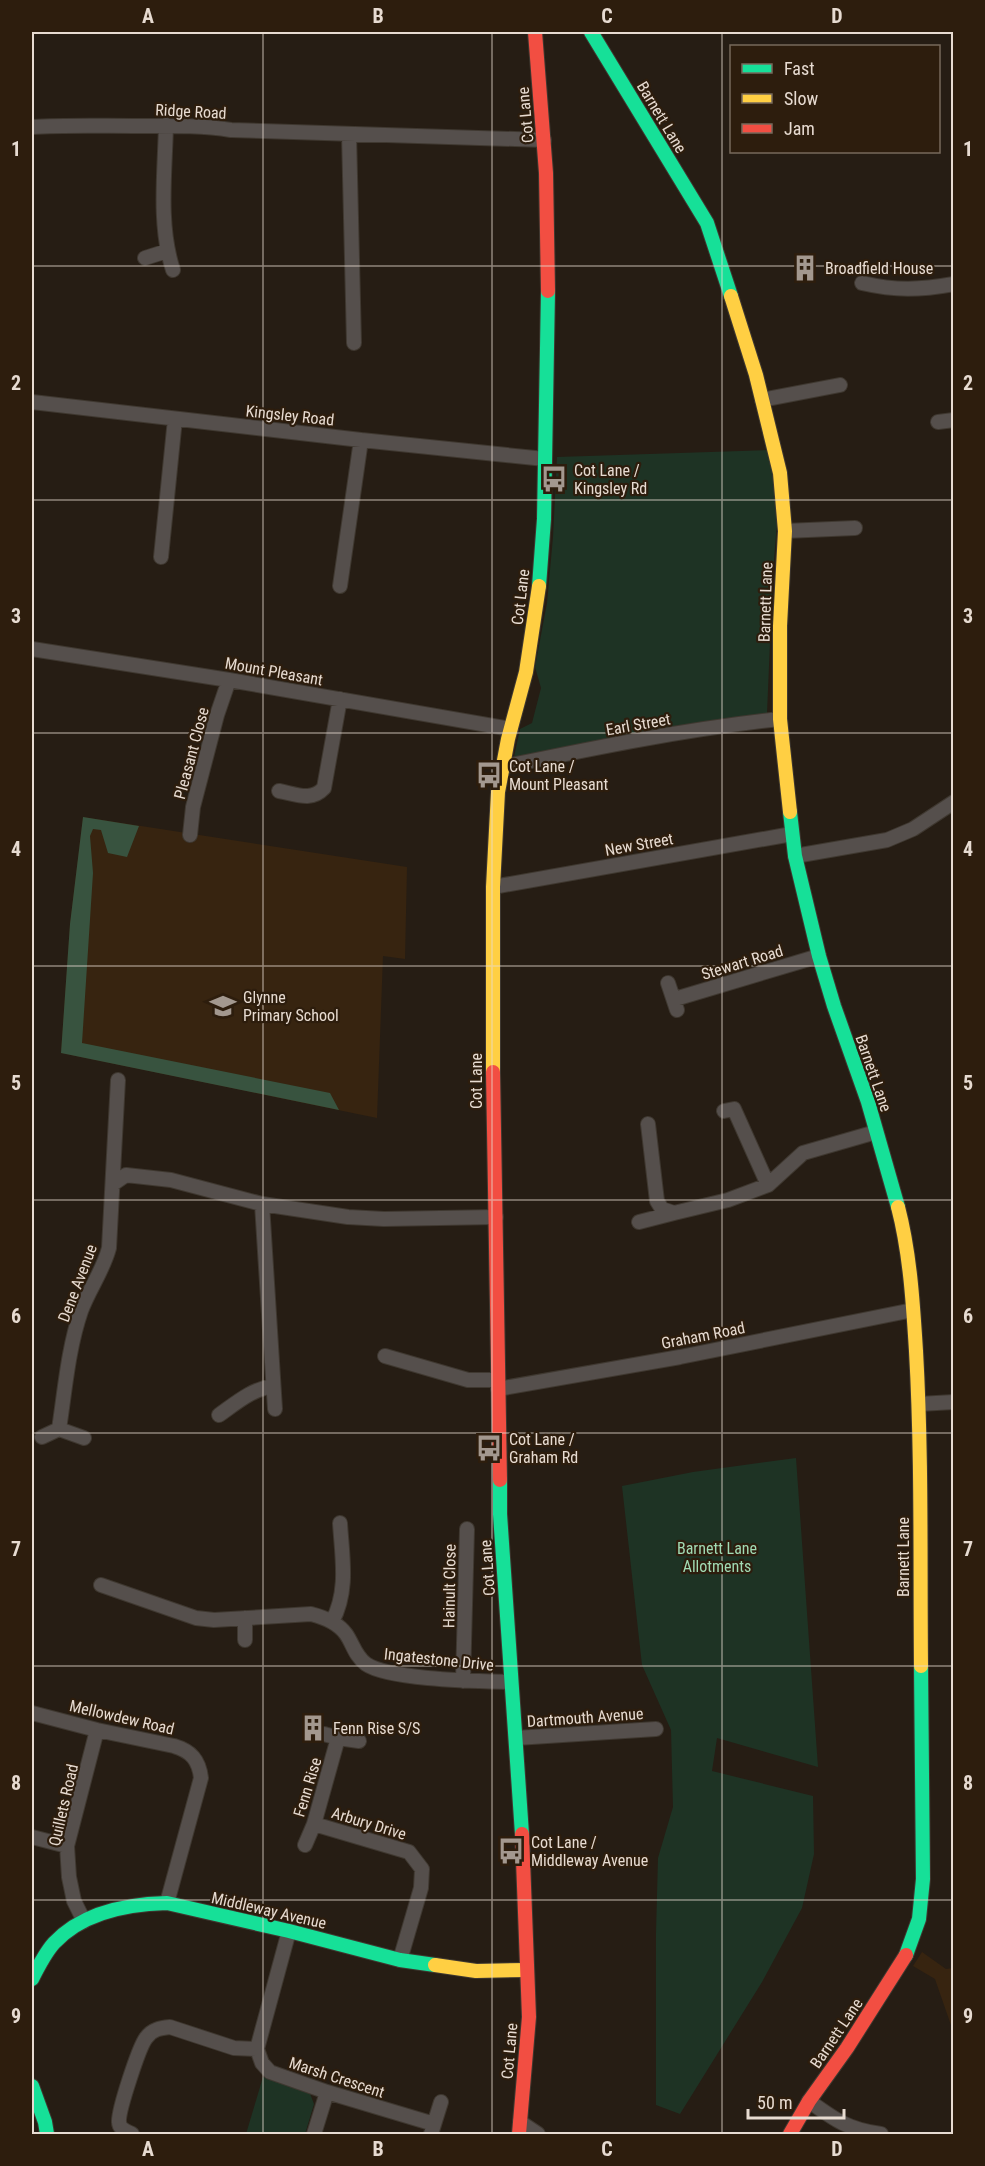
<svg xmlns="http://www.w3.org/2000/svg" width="985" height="2166" viewBox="0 0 985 2166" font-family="'Roboto Condensed',sans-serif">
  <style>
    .built { fill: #372410 }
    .green { fill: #1e3324 }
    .forest { fill: #38533f }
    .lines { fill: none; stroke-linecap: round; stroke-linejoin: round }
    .street-casing { stroke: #3f3830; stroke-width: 16 }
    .fast-casing { stroke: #3f3830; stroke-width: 16 }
    .slow-casing { stroke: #3f3830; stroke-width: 16 }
    .jam-casing { stroke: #3f3830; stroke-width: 16 }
    .street { stroke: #554f4c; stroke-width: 14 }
    .fast { stroke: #16e098; stroke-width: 14 }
    .slow { stroke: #ffcf43; stroke-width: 14 }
    .jam { stroke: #f24e42; stroke-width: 14 }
    .grid { fill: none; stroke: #e7dbd1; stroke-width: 1.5; stroke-opacity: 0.55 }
    .labels { text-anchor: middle; stroke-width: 4.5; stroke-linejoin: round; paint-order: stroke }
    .street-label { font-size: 16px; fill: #e7dbd1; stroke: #2d1d0d }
    .poi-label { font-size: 16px; fill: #e7dbd1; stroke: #2d1d0d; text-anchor: start }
    .park-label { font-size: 16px; fill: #a1dbb4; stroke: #2d1d0d }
    .neatline { fill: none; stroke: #e7dbd1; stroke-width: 2 }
    .grid-label { font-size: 20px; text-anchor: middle; font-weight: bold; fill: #e7dbd1 }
  </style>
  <rect width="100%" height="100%" fill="#261d14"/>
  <!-- built -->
  <path class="built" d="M83,817L407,867L405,959L383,956L377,1118L61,1053L70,924Z
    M922,1952L946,1969L953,1968V2031L935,1979L913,1966Z"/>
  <!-- green -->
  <path class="green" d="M770,450L778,511L773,572L767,713L514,757L520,729L532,723L541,688L535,667L547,603L553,537L557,457Z
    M796,1458L818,1767L717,1738L712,1771L813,1796L814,1854L802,1908L762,1982L680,2114L656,2105V1933L658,1858L673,1807L671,1730L642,1665L622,1486L693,1472Z
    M263,2077L309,2091L314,2104L305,2134H246Z"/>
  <!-- forest -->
  <path class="forest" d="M83,817L139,826L127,857L108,853L101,830L93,829L90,836L93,873L82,1043L330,1093L339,1110L61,1053L70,924Z"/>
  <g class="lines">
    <!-- street casing -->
    <g class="street-casing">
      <path id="street" d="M166,125C165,172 158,224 173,270
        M32,127C66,125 99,126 134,126C167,126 199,125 231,130L544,140
        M349,134L354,343
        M145,258L167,251
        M862,283C896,291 920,290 954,284
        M762,400L840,385
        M32,402L361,440L545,459
        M938,422L954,420
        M785,531L855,528
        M161,557L175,419
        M340,586L361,440
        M32,649L229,680L511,729
        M502,767C594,748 686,729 780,719
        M279,791C296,794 311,802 324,788L340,699
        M190,835L193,807L217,715L229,680
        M795,856L887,840L913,829L954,802
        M493,887L792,834
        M668,983L677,1010
        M675,999L819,956
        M724,1111L734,1109L768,1185
        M648,1124L657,1201L662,1209L674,1213L728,1200L768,1185L803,1153L876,1132
        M113,1184L126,1175L171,1180L262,1204L348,1217L384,1219L496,1217
        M262,1204L275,1409
        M639,1222L674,1213
        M385,1356L468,1380H498
        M498,1389L680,1357L913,1310
        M919,1404L954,1402
        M219,1415C236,1403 252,1389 273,1386
        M59,1429L84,1438
        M42,1437L59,1429C65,1390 68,1349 81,1311C89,1289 103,1271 109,1248L118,1080
        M101,1585L196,1618L214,1620L311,1614C323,1617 338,1623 346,1634C353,1644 355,1656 366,1664C389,1680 479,1681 511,1682
        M245,1618V1640
        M332,1622C349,1590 342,1557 340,1523
        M463,1681L467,1529
        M32,1713L97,1730L174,1746C191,1751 199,1760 201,1778L167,1903
        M324,1734L338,1738L359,1741
        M516,1738L656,1729
        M314,1824L409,1852L422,1869L421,1888L400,1960
        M32,1837L67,1846
        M305,1845L314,1824L338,1738
        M84,1921L74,1901L69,1877L67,1846L97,1730
        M289,1931L257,2049L262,2063L270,2072L327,2092L434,2124
        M809,2101C835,2120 849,2130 881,2134
        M520,2122L538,2134
        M132,2134C126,2131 119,2129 119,2122C118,2111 139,2047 146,2038C152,2029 161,2028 170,2027L234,2048L257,2049
        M314,2134L327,2092
        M431,2134L441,2102"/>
    </g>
    <!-- fast casing -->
    <g class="fast-casing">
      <path id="fast" d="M591,32L707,223L731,296
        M539,586L544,519L548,291
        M790,812L795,856L819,956L834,1006L868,1102L898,1207
        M500,1480V1514L522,1834
        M906,1955L919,1919L923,1879L921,1666
        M32,1979C38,1967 45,1953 54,1943C83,1912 127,1904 167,1903L289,1931L400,1960L435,1965
        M32,2086L45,2122L47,2134"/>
    </g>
    <!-- slow casing -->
    <g class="slow-casing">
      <path id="slow" d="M731,296L756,375L780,473L785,531L780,626V719L790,812
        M493,1072V887L498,792L508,739L526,672L539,586
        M898,1207C910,1253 913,1303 916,1351C922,1456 920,1561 921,1666
        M435,1965L476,1971L527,1970"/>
    </g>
    <!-- jam casing -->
    <g class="jam-casing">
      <path id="jam" d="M535,32L546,173L548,291
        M493,1072L500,1480
        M519,2134L529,2017L522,1834
        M790,2134L809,2101L847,2048L906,1955"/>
    </g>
    <!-- street -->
    <use href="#street" class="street"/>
    <!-- fast -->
    <use href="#fast" class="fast"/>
    <!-- slow -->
    <use href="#slow" class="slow"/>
    <!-- jam -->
    <use href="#jam" class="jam"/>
  </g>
  <!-- grid -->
  <path class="grid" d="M263,32V2134M492,32V2134M722,32V2134M32,266H954M32,500H954M32,733H954M32,966H954M32,1200H954M32,1433H954M32,1666H954M32,1900H954"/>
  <!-- icons -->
  <defs>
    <g id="building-bare" transform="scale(2.07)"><path d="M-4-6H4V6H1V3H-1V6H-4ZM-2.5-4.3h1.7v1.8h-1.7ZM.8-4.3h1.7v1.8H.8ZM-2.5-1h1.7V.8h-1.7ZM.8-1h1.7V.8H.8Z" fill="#a3988f" stroke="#2d1d0d" stroke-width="2.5" paint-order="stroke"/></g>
    <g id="bus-bare" transform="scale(2.07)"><path d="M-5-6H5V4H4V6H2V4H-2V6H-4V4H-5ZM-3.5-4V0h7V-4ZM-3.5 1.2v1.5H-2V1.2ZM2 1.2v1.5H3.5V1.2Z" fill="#a3988f" stroke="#2d1d0d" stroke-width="2.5" paint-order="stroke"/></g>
    <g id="school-bare" transform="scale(2.07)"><path d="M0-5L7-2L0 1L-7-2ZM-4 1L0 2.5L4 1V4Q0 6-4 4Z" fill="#a3988f" stroke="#2d1d0d" stroke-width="2.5" paint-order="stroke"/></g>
  </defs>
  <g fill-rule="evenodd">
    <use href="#building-bare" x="805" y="268"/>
    <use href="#bus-bare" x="554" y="479"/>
    <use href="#bus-bare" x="489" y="775"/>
    <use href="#school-bare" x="223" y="1006"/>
    <use href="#bus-bare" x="489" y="1448"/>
    <use href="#building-bare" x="313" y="1728"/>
    <use href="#bus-bare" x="511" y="1851"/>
  </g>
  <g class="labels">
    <!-- street labels -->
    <g class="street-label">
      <text transform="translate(191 111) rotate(3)" y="6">Ridge Road</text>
      <text transform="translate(525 115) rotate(-95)" y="6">Cot Lane</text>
      <text transform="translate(662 117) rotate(59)" y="6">Barnett Lane</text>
      <text transform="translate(290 415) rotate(6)" y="6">Kingsley Road</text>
      <text transform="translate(520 597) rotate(-83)" y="6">Cot Lane</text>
      <text transform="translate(765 602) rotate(-88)" y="6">Barnett Lane</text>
      <text transform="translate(274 671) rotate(10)" y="6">Mount Pleasant</text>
      <text transform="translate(638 724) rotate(-10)" y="6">Earl Street</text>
      <text transform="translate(191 753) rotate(-75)" y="6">Pleasant Close</text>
      <text transform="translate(639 844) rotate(-10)" y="6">New Street</text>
      <text transform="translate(742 962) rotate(-17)" y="6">Stewart Road</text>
      <text transform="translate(874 1073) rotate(71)" y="6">Barnett Lane</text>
      <text transform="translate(476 1081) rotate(-90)" y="6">Cot Lane</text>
      <text transform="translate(77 1283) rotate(-69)" y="6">Dene Avenue</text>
      <text transform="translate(703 1335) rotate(-11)" y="6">Graham Road</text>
      <text transform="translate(903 1557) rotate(-90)" y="6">Barnett Lane</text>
      <text transform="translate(487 1568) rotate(-94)" y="6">Cot Lane</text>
      <text transform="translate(449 1586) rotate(-89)" y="6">Hainult Close</text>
      <text transform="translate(439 1659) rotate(6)" y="6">Ingatestone Drive</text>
      <text transform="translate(122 1717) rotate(13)" y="6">Mellowdew Road</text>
      <text transform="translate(585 1717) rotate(-4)" y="6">Dartmouth Avenue</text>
      <text transform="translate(307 1787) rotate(-73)" y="6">Fenn Rise</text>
      <text transform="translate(63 1805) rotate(-77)" y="6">Quillets Road</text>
      <text transform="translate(369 1823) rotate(17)" y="6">Arbury Drive</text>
      <text transform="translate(269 1910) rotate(13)" y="6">Middleway Avenue</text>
      <text transform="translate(836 2033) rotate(-56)" y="6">Barnett Lane</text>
      <text transform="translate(509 2051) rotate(-85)" y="6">Cot Lane</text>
      <text transform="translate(337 2077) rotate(18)" y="6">Marsh Crescent</text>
    </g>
    <!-- poi labels -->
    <g class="poi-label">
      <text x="825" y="274">Broadfield House</text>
      <text x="574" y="476">Cot Lane /<tspan x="574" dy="18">Kingsley Rd</tspan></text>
      <text x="509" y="772">Cot Lane /<tspan x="509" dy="18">Mount Pleasant</tspan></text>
      <text x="243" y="1003">Glynne<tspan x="243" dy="18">Primary School</tspan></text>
      <text x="509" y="1445">Cot Lane /<tspan x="509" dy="18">Graham Rd</tspan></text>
      <text x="333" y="1734">Fenn Rise S/S</text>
      <text x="531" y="1848">Cot Lane /<tspan x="531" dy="18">Middleway Avenue</tspan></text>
    </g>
    <!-- park labels -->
    <g class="park-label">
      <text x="717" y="1554">Barnett Lane<tspan x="717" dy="18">Allotments</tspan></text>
    </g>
  </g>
  <!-- border -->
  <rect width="985" height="2166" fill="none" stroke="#2d1d0d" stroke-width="66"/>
  <!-- legend -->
  <rect x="730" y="45" width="210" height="108" fill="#2d1d0d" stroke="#77695b" stroke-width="1.5"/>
  <rect x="742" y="64" width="30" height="9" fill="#16e098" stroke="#77695b" stroke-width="1.5"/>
  <text x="784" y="75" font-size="18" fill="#e7dbd1">Fast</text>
  <rect x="742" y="94" width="30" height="9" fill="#ffcf43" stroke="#77695b" stroke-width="1.5"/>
  <text x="784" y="105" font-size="18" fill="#e7dbd1">Slow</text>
  <rect x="742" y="124" width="30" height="9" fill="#f24e42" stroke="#77695b" stroke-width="1.5"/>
  <text x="784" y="135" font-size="18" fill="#e7dbd1">Jam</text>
  <!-- scale -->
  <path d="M748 2109v9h96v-9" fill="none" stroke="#e7dbd1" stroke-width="3"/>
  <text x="757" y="2109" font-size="18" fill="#e7dbd1" stroke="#2d1d0d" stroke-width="4.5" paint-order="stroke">50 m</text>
  <rect x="33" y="33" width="919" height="2100" class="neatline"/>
  <g class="grid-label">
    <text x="148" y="23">A</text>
    <text x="378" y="23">B</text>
    <text x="607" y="23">C</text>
    <text x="837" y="23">D</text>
    <text x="16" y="156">1</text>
    <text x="968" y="156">1</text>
    <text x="16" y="390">2</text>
    <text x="968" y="390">2</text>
    <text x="16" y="623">3</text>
    <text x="968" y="623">3</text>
    <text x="16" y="856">4</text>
    <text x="968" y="856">4</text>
    <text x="16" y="1090">5</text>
    <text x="968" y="1090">5</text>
    <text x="16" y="1323">6</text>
    <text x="968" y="1323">6</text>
    <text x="16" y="1556">7</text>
    <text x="968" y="1556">7</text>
    <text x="16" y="1790">8</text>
    <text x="968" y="1790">8</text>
    <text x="16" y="2023">9</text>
    <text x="968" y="2023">9</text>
    <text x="148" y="2156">A</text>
    <text x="378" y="2156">B</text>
    <text x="607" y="2156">C</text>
    <text x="837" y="2156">D</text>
  </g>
</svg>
